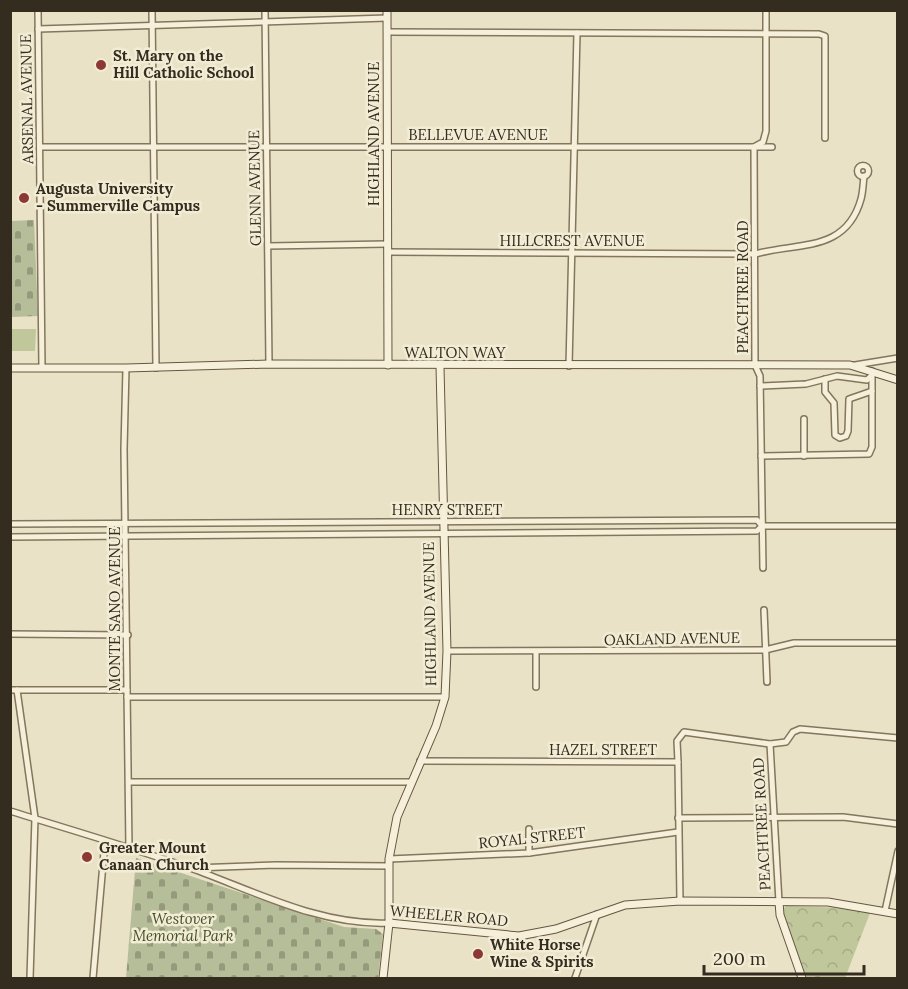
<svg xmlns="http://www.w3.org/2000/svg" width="908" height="989" font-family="Lora,serif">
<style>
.grass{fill:#bfc79b}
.forest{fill:url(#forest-crowns)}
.cemetery{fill:url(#cemetery-stones)}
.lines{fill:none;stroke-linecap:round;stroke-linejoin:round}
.street-casing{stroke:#84755d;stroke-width:8}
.secondary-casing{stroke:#665641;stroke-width:9}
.street{stroke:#f6efd9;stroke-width:5}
.secondary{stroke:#f6efd9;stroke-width:7}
.poi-dot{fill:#8d3933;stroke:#f2ecd5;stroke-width:2}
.labels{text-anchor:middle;stroke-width:5;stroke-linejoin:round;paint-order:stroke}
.poi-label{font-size:15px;font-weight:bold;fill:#352c20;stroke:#f2ecd5;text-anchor:start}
.street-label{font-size:15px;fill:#352c20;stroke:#f2ecd5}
.park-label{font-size:15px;font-style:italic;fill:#435028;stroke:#f2ecd5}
</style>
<defs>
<pattern id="forest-crowns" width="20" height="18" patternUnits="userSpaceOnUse" patternTransform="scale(1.5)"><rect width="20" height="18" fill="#bfc79b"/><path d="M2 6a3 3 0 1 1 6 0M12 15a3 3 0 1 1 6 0" fill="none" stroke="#a5ab85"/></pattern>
<pattern id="cemetery-stones" width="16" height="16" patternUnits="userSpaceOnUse" patternTransform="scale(1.5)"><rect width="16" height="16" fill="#b6bd99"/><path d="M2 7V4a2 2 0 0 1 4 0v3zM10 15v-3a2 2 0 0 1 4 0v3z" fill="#959a7c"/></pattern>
</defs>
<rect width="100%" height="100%" fill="#eae2c6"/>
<path class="grass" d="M10,329H36L35,351H11Z"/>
<path class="forest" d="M786,906L846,908L870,913L845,978H805L784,916V908Z"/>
<g class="cemetery">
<path d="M34,220L38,316L12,317L11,221Z"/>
<path d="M136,858L344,927L376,929L383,934L378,978H126Z"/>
</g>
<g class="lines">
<defs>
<g id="street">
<path d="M38,10L42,368"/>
<path d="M152,10L156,368"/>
<path d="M265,10L269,364"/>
<path d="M38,29L387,18"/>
<path d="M387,32L819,34L825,36V138"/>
<path d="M40,147H772"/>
<circle cx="863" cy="171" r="5.5"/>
<path d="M268,246L387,244"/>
<path d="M388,252L755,254C798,242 846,253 861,199C863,192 863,184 864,176"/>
<path d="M855,365L898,358"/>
<path d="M569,366L577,33"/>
<path d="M126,368L124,449L129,849"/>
<path d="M825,379V392L834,403L835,435L840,438L846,436L848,431L849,399L872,391"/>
<path d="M760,386L806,384L837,376L867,380L871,376"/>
<path d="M804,419V456"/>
<path d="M761,456L869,454L872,447V371"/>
<path d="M10,524L757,520L762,526"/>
<path d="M10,537L757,531L762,526H898"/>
<path d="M763,568L760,376L755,365L754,147L763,142L766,131V10"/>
<path d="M764,610L767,682"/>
<path d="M10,634L128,635"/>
<path d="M447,651L765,650L794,643H898"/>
<path d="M536,687V652"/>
<path d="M10,690H127"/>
<path d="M17,690L35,818L30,978"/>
<path d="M127,697H445"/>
<path d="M770,744L779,902"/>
<path d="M420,761L678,762L677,741L684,732L770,744L786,742L793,732L800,729L898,738"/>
<path d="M678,762L680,901"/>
<path d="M130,782H410"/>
<path d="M10,811C71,830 133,848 193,869C256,892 321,926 389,923"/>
<path d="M678,818L843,817L898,824"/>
<path d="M529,853V829"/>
<path d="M389,859L529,853L678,832"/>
<path d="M194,868L276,865L389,866"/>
<path d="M885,911L898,851"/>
<path d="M93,978L105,841"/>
<path d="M575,978L597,914"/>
</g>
<g id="secondary">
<path d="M387,10L388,365"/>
<path d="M10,368H126L269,364L850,365L898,380"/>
<path d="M779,902L780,915L802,978"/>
<path d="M389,923L519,936L556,929L625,905L680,901L828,902L898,914"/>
<path d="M383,978L389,923V859L397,817L436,726L445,697L447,651L440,367"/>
</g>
</defs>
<use href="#street" class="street-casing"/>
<use href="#secondary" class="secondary-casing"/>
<use href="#street" class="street"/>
<use href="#secondary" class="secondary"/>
</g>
<g class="poi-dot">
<circle cx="101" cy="65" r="6"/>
<circle cx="24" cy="198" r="6"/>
<circle cx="87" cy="857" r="6"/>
<circle cx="478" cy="954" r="6"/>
</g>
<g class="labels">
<g class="poi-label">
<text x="113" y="61">St. Mary on the<tspan x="113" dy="17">Hill Catholic School</tspan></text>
<text x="36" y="194">Augusta University<tspan x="36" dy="17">- Summerville Campus</tspan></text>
<text x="99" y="853">Greater Mount<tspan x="99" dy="17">Canaan Church</tspan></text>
<text x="490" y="950">White Horse<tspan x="490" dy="17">Wine &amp; Spirits</tspan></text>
</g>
<g class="street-label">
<text transform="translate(27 99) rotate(-91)" y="5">ARSENAL AVENUE</text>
<text transform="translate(374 134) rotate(-90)" y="5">HIGHLAND AVENUE</text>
<text x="478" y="140">BELLEVUE AVENUE</text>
<text transform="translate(255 188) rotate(-91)" y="5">GLENN AVENUE</text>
<text x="572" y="246">HILLCREST AVENUE</text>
<text transform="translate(743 287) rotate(-90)" y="5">PEACHTREE ROAD</text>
<text x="455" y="358">WALTON WAY</text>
<text x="447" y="515">HENRY STREET</text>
<text transform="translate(115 609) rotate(-90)" y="5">MONTE SANO AVENUE</text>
<text transform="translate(430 614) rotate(-91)" y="5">HIGHLAND AVENUE</text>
<text transform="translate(672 639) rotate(-1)" y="5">OAKLAND AVENUE</text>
<text x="603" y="755">HAZEL STREET</text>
<text transform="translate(762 824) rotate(-93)" y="5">PEACHTREE ROAD</text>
<text transform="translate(532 838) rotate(-6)" y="5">ROYAL STREET</text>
<text transform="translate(449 916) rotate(5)" y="5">WHEELER ROAD</text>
</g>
<g class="park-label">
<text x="183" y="924">Westover<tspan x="183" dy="17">Memorial Park</tspan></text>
</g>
</g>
<rect width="908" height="989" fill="none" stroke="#352c20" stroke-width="24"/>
<path d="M704 965v9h160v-9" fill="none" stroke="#352c20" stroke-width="3"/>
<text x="713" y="965" font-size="18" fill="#352c20" stroke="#f2ecd5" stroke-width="4.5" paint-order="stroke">200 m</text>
</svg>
